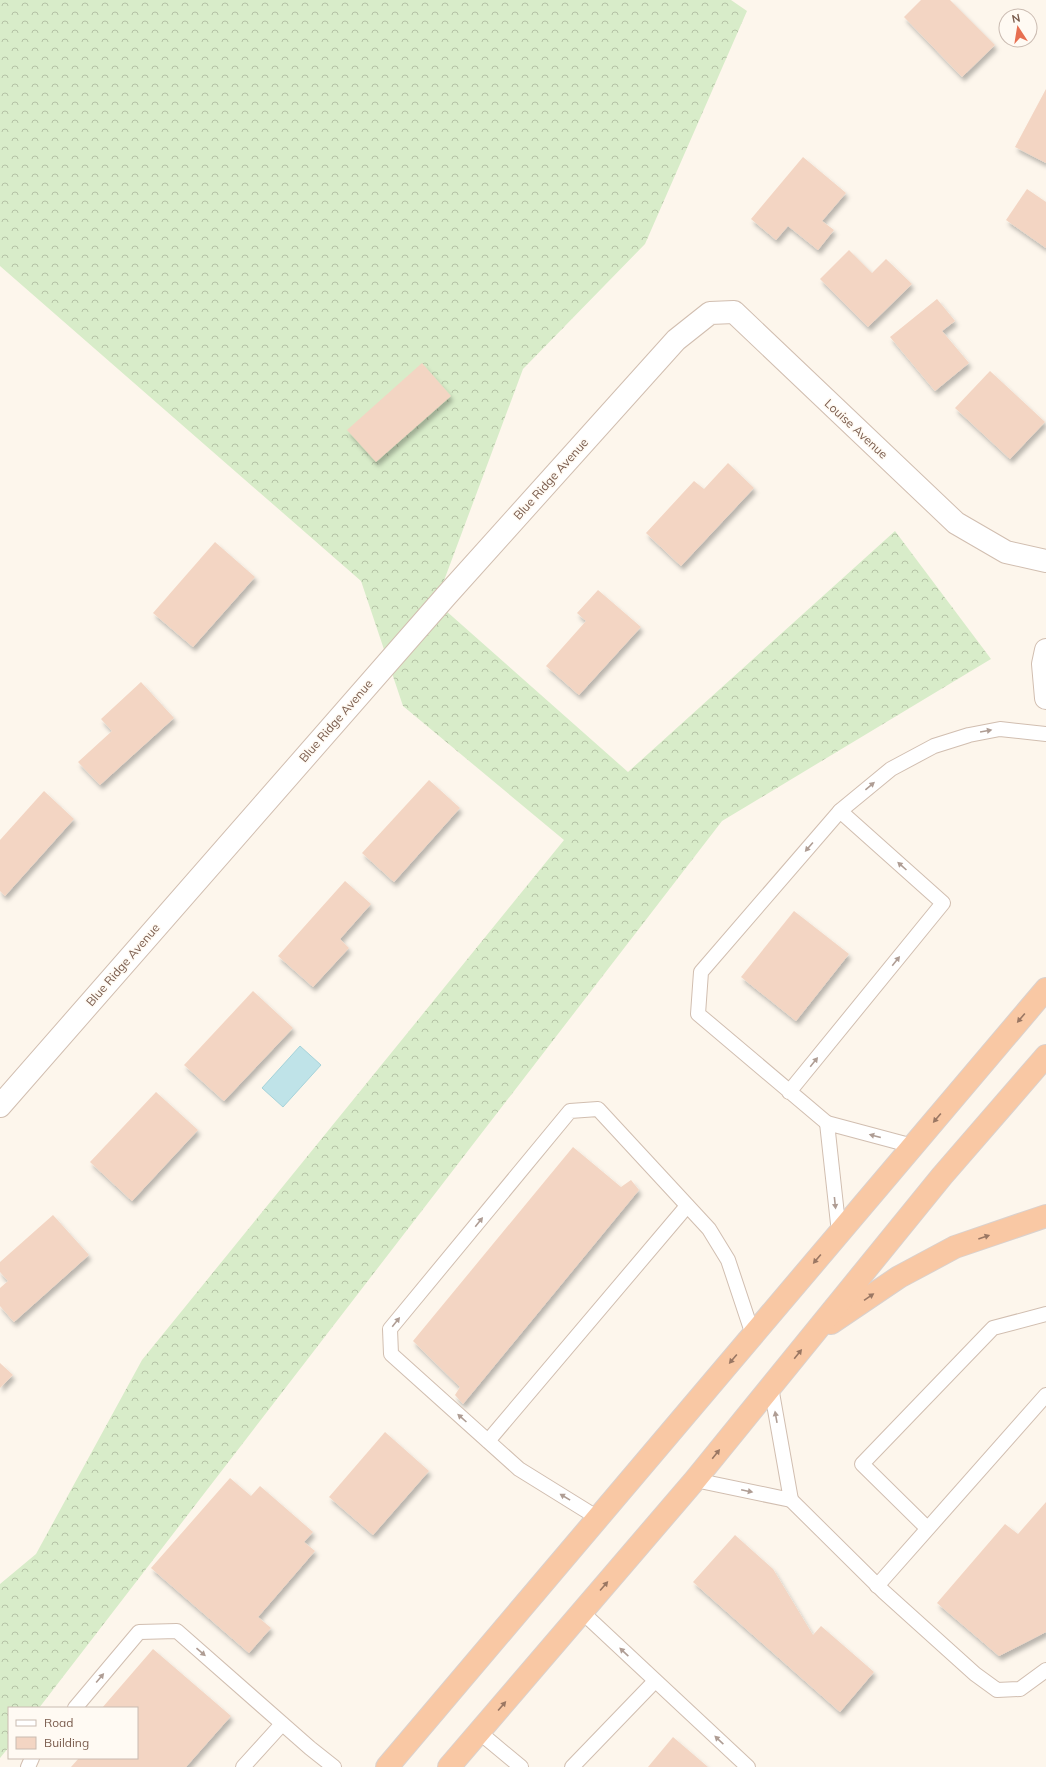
<svg xmlns="http://www.w3.org/2000/svg" width="1046" height="1767" font-family="Mulish,sans-serif">
<style>
.forest{fill:url(#forest-crowns)}
.water{fill:#bfe3e8;stroke:#a5d3da}
.building{fill:#f3d5c3;filter:url(#shadow)}
.lines{fill:none;stroke-linecap:round;stroke-linejoin:round}
.service-casing{stroke:#d1beb0;stroke-width:16}
.minor-casing{stroke:#d1beb0;stroke-width:24}
.tertiary-casing{stroke:#d1beb0;stroke-width:24}
.trunk-casing{stroke:#dad1cd;stroke-width:24}
.service{stroke:#fff;stroke-width:14}
.minor{stroke:#fff;stroke-width:22}
.tertiary{stroke:#fff;stroke-width:22}
.trunk{stroke:#f9c8a4;stroke-width:22}
.oneway{fill:#af9d94}
.oneway2{fill:#9a7763}
.labels{text-anchor:middle;stroke-width:3;stroke-linejoin:round;paint-order:stroke}
.street-label{font-size:12px;fill:#7a5c4d;stroke:#fffaf3}
</style>
<defs>
<pattern id="forest-crowns" width="20" height="18" patternUnits="userSpaceOnUse"><rect width="20" height="18" fill="#d8ecc9"/><path d="M2 6a3 3 0 1 1 6 0M12 15a3 3 0 1 1 6 0" fill="none" stroke="#b4c2a5"/></pattern>
<filter id="shadow"><feDropShadow dx="2.5" dy="4.5" stdDeviation="2" flood-color="#0004"/></filter>
</defs>
<rect width="100%" height="100%" fill="#fdf6ec"/>
<path class="forest" d="M0,0H731L747,11L645,244L523,369L436,602L628,772L895,531L991,659L722,821L39,1708H9V1747L0,1758V1584L36,1554L142,1360L564,840L403,706L361,581L0,266Z"/>
<path class="water" d="M300,1046L321,1065L283,1107L262,1088Z"/>
<g class="building">
<path d="M921,0H950L995,45L962,77L904,17Z"/>
<path d="M1046,89V163L1015,147Z"/>
<path d="M803,157L846,193L822,221L834,230L818,250L788,226L776,240L751,219Z"/>
<path d="M1027,189L1046,202V248L1006,220Z"/>
<path d="M849,250L872,273L886,259L912,284L868,327L820,279Z"/>
<path d="M937,299L955,321L942,331L969,363L935,391L890,337Z"/>
<path d="M422,363L451,396L376,462L347,430Z"/>
<path d="M990,371L1045,422L1010,459L955,408Z"/>
<path d="M728,463L754,488L681,566L646,533L694,481L704,489Z"/>
<path d="M215,542L255,577L193,647L153,613Z"/>
<path d="M598,590L641,627L579,695L546,666L586,621L577,613Z"/>
<path d="M141,682L174,718L100,785L78,762L112,731L101,719Z"/>
<path d="M429,780L460,808L394,882L362,853Z"/>
<path d="M44,791L74,819L5,896L0,891V840Z"/>
<path d="M345,881L371,904L340,939L349,948L313,987L278,956Z"/>
<path d="M794,911L849,954L796,1021L741,977Z"/>
<path d="M253,991L293,1028L224,1101L184,1065Z"/>
<path d="M156,1092L198,1130L132,1201L90,1162Z"/>
<path d="M573,1147L621,1187L631,1180L639,1190L463,1404L455,1395L460,1387L413,1341Z"/>
<path d="M53,1215L89,1255L14,1322L0,1306V1288L8,1281L0,1272V1262Z"/>
<path d="M0,1363L13,1375L0,1388Z"/>
<path d="M385,1432L429,1471L373,1535L329,1497Z"/>
<path d="M230,1478L251,1496L260,1486L313,1532L304,1542L315,1551L258,1617L271,1628L249,1653L151,1568Z"/>
<path d="M1046,1502V1632L999,1656L937,1603L1005,1524L1018,1534Z"/>
<path d="M735,1535L773,1569L813,1635L821,1626L874,1672L840,1712L693,1582Z"/>
<path d="M153,1649L231,1716L186,1767H71L79,1758H137V1708H102Z"/>
<path d="M673,1737L708,1767H648Z"/>
</g>
<g class="lines">
<defs>
<g id="service">
<path d="M840,811L891,769L934,746L969,735L1000,729L1046,734"/>
<path d="M789,1092L943,903L840,811L701,972L698,1014L827,1123"/>
<path d="M839,1233L827,1123L913,1146"/>
<path d="M488,1441L687,1206"/>
<path d="M695,1480L791,1500L771,1387"/>
<path d="M791,1500L884,1592L975,1674L997,1690L1020,1689L1046,1670"/>
<path d="M598,1518L519,1469L391,1354L390,1329L570,1111L598,1109L709,1229L728,1260L753,1335"/>
<path d="M927,1528L862,1464L993,1328L1046,1314"/>
<path d="M877,1586L1046,1395"/>
<path d="M582,1612L748,1767"/>
<path d="M75,1708L139,1632L177,1631L310,1748L334,1767"/>
<path d="M479,1732L521,1767"/>
<path d="M28,1767L32,1758"/>
<path d="M243,1767L282,1724"/>
<path d="M572,1767L655,1681"/>
</g>
<path id="minor" d="M0,1106L446,596L676,340L710,313L734,312L956,523L1006,552L1046,561"/>
<path id="tertiary" d="M1046,650L1043,664L1046,698"/>
<g id="trunk">
<path d="M831,1323L899,1277L955,1247L1046,1216"/>
<path d="M387,1767L1046,989"/>
<path d="M449,1767L695,1480L942,1176L1046,1056"/>
</g>
</defs>
<use href="#service" class="service-casing"/>
<use href="#minor" class="minor-casing"/>
<use href="#tertiary" class="tertiary-casing"/>
<use href="#trunk" class="trunk-casing"/>
<use href="#service" class="service"/>
<use href="#minor" class="minor"/>
<use href="#tertiary" class="tertiary"/>
<use href="#trunk" class="trunk"/>
</g>
<defs><path id="oneway-solid" d="M-6-.8H1V-3.2L6.5 0L1 3.2V.8H-6Z"/></defs>
<g class="oneway">
<use href="#oneway-solid" transform="translate(986 731) rotate(-10)"/>
<use href="#oneway-solid" transform="translate(870 786) rotate(-40)"/>
<use href="#oneway-solid" transform="translate(809 847) rotate(131)"/>
<use href="#oneway-solid" transform="translate(902 866) rotate(-138)"/>
<use href="#oneway-solid" transform="translate(896 961) rotate(-51)"/>
<use href="#oneway-solid" transform="translate(814 1062) rotate(-51)"/>
<use href="#oneway-solid" transform="translate(875 1136) rotate(-165)"/>
<use href="#oneway-solid" transform="translate(835 1203) rotate(84)"/>
<use href="#oneway-solid" transform="translate(479 1222) rotate(-51)"/>
<use href="#oneway-solid" transform="translate(396 1322) rotate(-51)"/>
<use href="#oneway-solid" transform="translate(776 1417) rotate(-100)"/>
<use href="#oneway-solid" transform="translate(462 1418) rotate(-138)"/>
<use href="#oneway-solid" transform="translate(747 1491) rotate(12)"/>
<use href="#oneway-solid" transform="translate(565 1497) rotate(-149)"/>
<use href="#oneway-solid" transform="translate(201 1652) rotate(41)"/>
<use href="#oneway-solid" transform="translate(624 1652) rotate(-137)"/>
<use href="#oneway-solid" transform="translate(100 1678) rotate(-50)"/>
<use href="#oneway-solid" transform="translate(719 1740) rotate(-137)"/>
</g>
<g class="oneway2">
<use href="#oneway-solid" transform="translate(1021 1018) rotate(130)"/>
<use href="#oneway-solid" transform="translate(937 1118) rotate(130)"/>
<use href="#oneway-solid" transform="translate(984 1237) rotate(-19)"/>
<use href="#oneway-solid" transform="translate(817 1259) rotate(130)"/>
<use href="#oneway-solid" transform="translate(869 1297) rotate(-34)"/>
<use href="#oneway-solid" transform="translate(798 1354) rotate(-51)"/>
<use href="#oneway-solid" transform="translate(733 1359) rotate(130)"/>
<use href="#oneway-solid" transform="translate(716 1454) rotate(-51)"/>
<use href="#oneway-solid" transform="translate(604 1586) rotate(-49)"/>
<use href="#oneway-solid" transform="translate(502 1706) rotate(-49)"/>
</g>
<g class="labels">
<g class="street-label">
<text transform="translate(856 429) rotate(43)" y="4">Louise Avenue</text>
<text transform="translate(551 479) rotate(-48)" y="4">Blue Ridge Avenue</text>
<text transform="translate(336 721) rotate(-49)" y="4">Blue Ridge Avenue</text>
<text transform="translate(123 965) rotate(-49)" y="4">Blue Ridge Avenue</text>
</g>
</g>
<rect x="8" y="1707" width="130" height="52" fill="#fffaf3" stroke="#cabbb1"/>
<rect x="16" y="1720" width="20" height="6" fill="#ffffff" stroke="#cabbb1"/>
<text x="44" y="1727" font-size="12" fill="#7a5c4d">Road</text>
<rect x="16" y="1737" width="20" height="12" fill="#f3d5c3" stroke="#cabbb1"/>
<text x="44" y="1747" font-size="12" fill="#7a5c4d">Building</text>
<g transform="translate(1018 28) rotate(348)"><circle r="19" fill="#fffaf3" stroke="#cabbb1"/>
<path d="M0-3L7 15L0 10L-7 15Z" fill="#e76f51"/>
<text y="-6" font-size="11" font-weight="bold" text-anchor="middle" fill="#7a5c4d">N</text>
</g>
</svg>
